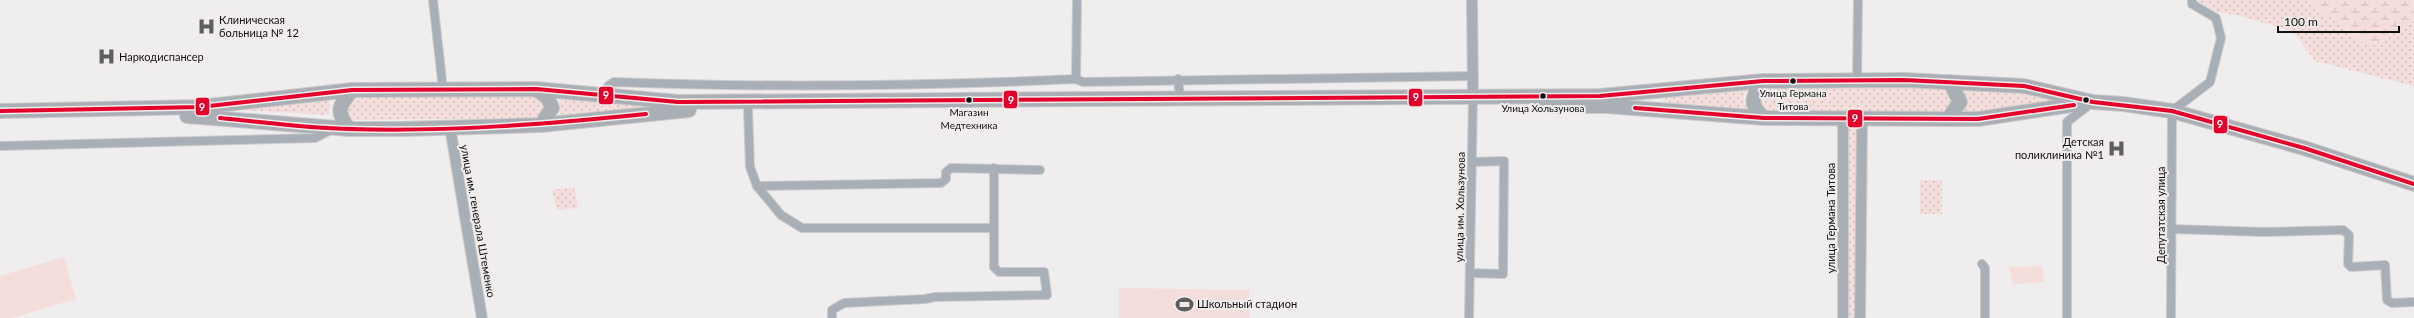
<svg xmlns="http://www.w3.org/2000/svg" width="2414" height="318" font-family="Lato,sans-serif">
<style>
.green{fill:url(#green-dots)}
.wetland{fill:url(#wetland-marsh)}
.pitch{fill:#f4dedc}
.lines{fill:none;stroke-linecap:round;stroke-linejoin:round}
.minor-casing{stroke:#cccaca;stroke-width:10}
.tertiary-casing{stroke:#cccaca;stroke-width:12}
.trunk-casing{stroke:#cccaca;stroke-width:16}
.minor{stroke:#a9afb7;stroke-width:8}
.tertiary{stroke:#a9afb7;stroke-width:10}
.trunk{stroke:#aaaeb5;stroke-width:14}
.bus-1-casing{stroke:#f0ecec;stroke-width:7}
.bus-1{stroke:#e4002b;stroke-width:4}
.bus-dot{fill:#121111;stroke:#f0ecec;stroke-width:1.5}
.labels{text-anchor:middle;stroke-width:4;stroke-linejoin:round;paint-order:stroke}
.bus-label{font-size:10px;fill:#121111;stroke:#f0ecec}
.poi-label{font-size:11px;fill:#121111;stroke:#f0ecec;text-anchor:start}
.street-label{font-size:11px;fill:#121111;stroke:#f0ecec}
.line-badge{stroke:#f0ecec;stroke-width:1.5}
.badge-label{font-size:11px;text-anchor:middle;font-weight:bold;fill:#fff}
</style>
<defs>
<pattern id="green-dots" width="8" height="8" patternUnits="userSpaceOnUse"><rect width="8" height="8" fill="#f4dedc"/><path d="M2 2h.1M6 6h.1" fill="none" stroke="#d0bdbc" stroke-width="1.8" stroke-linecap="round"/></pattern>
<pattern id="wetland-marsh" width="20" height="14" patternUnits="userSpaceOnUse"><rect width="20" height="14" fill="#f4dedc"/><path d="M1 5h8M5 5V1M11 12h8M15 12V8" fill="none" stroke="#d0bdbc"/></pattern>
</defs>
<rect width="100%" height="100%" fill="#efeded"/>
<g class="green">
<path d="M2197,0H2308L2370,48L2387,35L2402,31L2414,20V86L2315,61L2295,35L2283,28L2236,15L2217,12Z"/>
<path d="M1750,86L1743,97L1748,113L1665,106L1663,102L1664,97L1674,95Z"/>
<path d="M1765,87L1943,88L1950,92L1952,100L1948,108L1941,111L1767,112L1759,108V93Z"/>
<path d="M1962,87L2031,94L2061,101L1960,113L1965,95Z"/>
<path d="M539,95L544,106L541,115L533,118L353,120L346,109L354,99L361,96Z"/>
<path d="M559,96L651,103L652,107L559,115Z"/>
<path d="M330,99L329,115L245,110L246,106Z"/>
<path d="M1847,127H1856L1855,318H1846Z"/>
<rect x="1920" y="180" width="22" height="34"/>
<path d="M574,187L578,208L557,210L552,190Z"/>
</g>
<path class="wetland" d="M2308,0H2414V20L2402,31L2387,35L2370,48Z"/>
<g class="pitch">
<path d="M64,257L76,299L12,318H0V276Z"/>
<path d="M2042,266L2044,282L2013,284L2009,267Z"/>
<path d="M1119,288L1249,290L1250,318H1119Z"/>
</g>
<g class="lines">
<defs>
<g id="minor">
<path d="M433,0L443,89"/>
<path d="M1076,79L1077,0"/>
<path d="M1178,79L1180,98"/>
<path d="M1857,80L1858,0"/>
<path d="M608,86L614,82C768,88 922,86 1076,79L1083,82L1474,76"/>
<path d="M748,109L750,167L757,186L941,183L946,179V172L951,168L1040,170"/>
<path d="M0,146L315,138L331,130"/>
<path d="M757,186L781,215L802,228H994"/>
<path d="M2172,229L2264,232L2343,230L2349,235L2348,264L2351,267L2385,265L2387,300L2392,303L2414,302"/>
<path d="M1982,264L1985,268V318"/>
<path d="M1470,273L1503,274L1504,161L1472,162"/>
<path d="M832,318V310L844,303L925,299L935,297L1047,295L1044,272H999L994,267V168"/>
<path d="M1469,318L1473,96"/>
<path d="M2067,318V122L2089,105"/>
<path d="M2171,318L2172,111L2210,82L2221,38L2216,18L2192,4V0"/>
</g>
<g id="tertiary">
<path d="M1472,0L1473,96"/>
<path d="M450,127L482,318"/>
<path d="M1843,318V119"/>
<path d="M1860,318L1862,119"/>
</g>
<g id="trunk">
<path d="M1763,81C1752,98 1748,103 1764,118"/>
<path d="M536,89L548,98L552,108L541,125"/>
<path d="M1541,106H1607L1764,118L1948,119H1978L2085,103"/>
<path d="M0,111L200,107L352,90L536,89L678,102L1086,99L1600,96L1763,81L1904,80L2024,86L2093,102L2123,104L2172,111L2304,148L2414,184"/>
<path d="M187,116L349,129H402L541,125L689,110"/>
<path d="M1948,119L1960,102L1950,82"/>
<path d="M349,129C335,111 339,106 352,90"/>
</g>
</defs>
<use href="#minor" class="minor-casing"/>
<use href="#tertiary" class="tertiary-casing"/>
<use href="#trunk" class="trunk-casing"/>
<use href="#minor" class="minor"/>
<use href="#tertiary" class="tertiary"/>
<use href="#trunk" class="trunk"/>
<defs>
<g id="bus-1">
<path d="M1635,108L1764,118L1978,119L2074,105"/>
<path d="M0,111L200,107L352,90L536,89L678,102L1600,96L1763,81L1904,80L2024,86L2093,102L2172,111L2304,148L2414,184"/>
<path d="M220,118C263,122 307,128 350,129C449,132 548,124 646,114"/>
</g>
</defs>
<use href="#bus-1" class="bus-1-casing"/>
<use href="#bus-1" class="bus-1"/>
</g>
<defs>
<symbol id="hospital-bare" viewBox="-9 -9 18 18"><path d="M-5-5h3v3.5h4V-5h3V5h-3V1.5h-4V5h-3Z" fill="#5f5e5e" stroke="#f0ecec" stroke-width="2.5" paint-order="stroke"/></symbol>
<symbol id="stadium-bare" viewBox="-9 -9 18 18"><path d="M0-5a6.5 5 0 1 0 0 10a6.5 5 0 1 0 0-10ZM-3.5-1.8h7v3.6h-7Z" fill="#5f5e5e" stroke="#f0ecec" stroke-width="2.5" paint-order="stroke"/></symbol>
</defs>
<g fill-rule="evenodd">
<use href="#hospital-bare" x="194" y="14" width="25" height="25"/>
<use href="#hospital-bare" x="94" y="44" width="25" height="25"/>
<use href="#hospital-bare" x="2104" y="136" width="25" height="25"/>
<use href="#stadium-bare" x="1172" y="292" width="25" height="25"/>
</g>
<g class="bus-dot">
<circle cx="1793" cy="81" r="3.5"/>
<circle cx="1543" cy="96" r="3.5"/>
<circle cx="969" cy="100" r="3.5"/>
<circle cx="2086" cy="100" r="3.5"/>
</g>
<g class="labels">
<g class="bus-label">
<text x="1793" y="97">Улица Германа<tspan x="1793" dy="13">Титова</tspan></text>
<text x="1543" y="112">Улица Хользунова</text>
<text x="969" y="116">Магазин<tspan x="969" dy="13">Медтехника</tspan></text>
</g>
<g class="poi-label">
<text x="219" y="24">Клиническая<tspan x="219" dy="13">больница № 12</tspan></text>
<text x="119" y="61">Наркодиспансер</text>
<text x="2104" y="146" text-anchor="end">Детская<tspan x="2104" dy="13">поликлиника №1</tspan></text>
<text x="1197" y="308">Школьный стадион</text>
</g>
<g class="street-label">
<text transform="translate(1460 207) rotate(-89)" y="4">улица им. Хользунова</text>
<text transform="translate(2161 215) rotate(-90)" y="4">Депутатская улица</text>
<text transform="translate(1831 218) rotate(-90)" y="4">улица Германа Титова</text>
<text transform="translate(478 221) rotate(80)" y="4">улица им. генерала Штеменко</text>
</g>
</g>
<g class="line-badge">
<rect x="598" y="86" width="16" height="19" rx="4" fill="#e4002b"/>
<rect x="1408" y="88" width="15" height="19" rx="4" fill="#e4002b"/>
<rect x="1003" y="90" width="15" height="19" rx="4" fill="#e4002b"/>
<rect x="195" y="97" width="15" height="19" rx="4" fill="#e4002b"/>
<rect x="1847" y="109" width="16" height="19" rx="4" fill="#e4002b"/>
<rect x="2213" y="115" width="15" height="19" rx="4" fill="#e4002b"/>
</g>
<g class="badge-label">
<text x="606" y="99">9</text>
<text x="1416" y="101">9</text>
<text x="1011" y="104">9</text>
<text x="202" y="111">9</text>
<text x="1855" y="122">9</text>
<text x="2220" y="128">9</text>
</g>
<path d="M2278 26v6h121v-6" fill="none" stroke="#121111" stroke-width="2"/>
<text x="2284" y="26" font-size="12" fill="#121111" stroke="#f0ecec" stroke-width="3" paint-order="stroke">100 m</text>
</svg>
